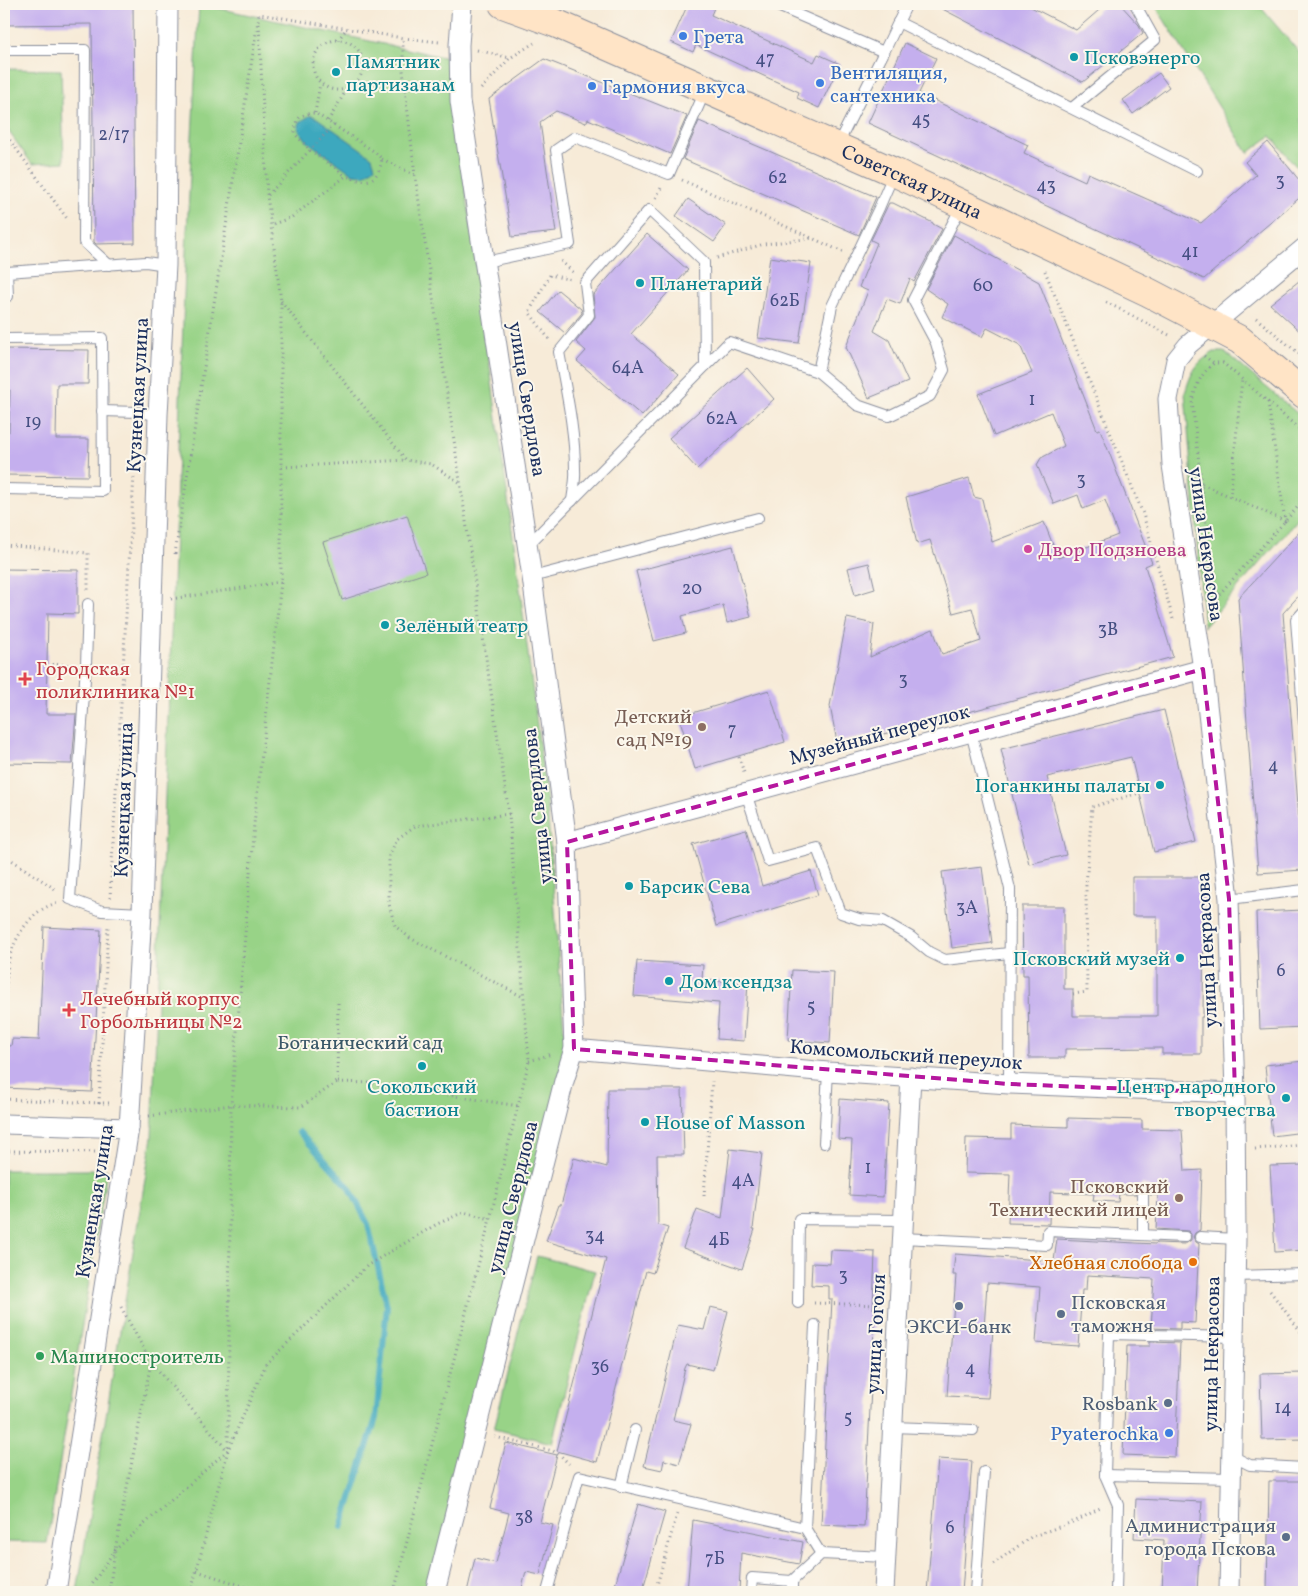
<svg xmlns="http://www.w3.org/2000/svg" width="1308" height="1596" font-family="Vollkorn,serif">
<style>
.green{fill:#98d387;stroke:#5a8172}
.water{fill:#3ea8be;stroke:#2c6c8e}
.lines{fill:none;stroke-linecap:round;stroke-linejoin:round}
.stream{stroke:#3ea8be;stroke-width:6}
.building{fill:#c4afee}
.service-casing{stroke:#898d9b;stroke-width:12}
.minor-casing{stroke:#898d9b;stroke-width:21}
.secondary-casing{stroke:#898d9b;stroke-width:30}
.path{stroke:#898d9b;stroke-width:3;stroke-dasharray:1 4;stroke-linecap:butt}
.service{stroke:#fff;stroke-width:10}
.minor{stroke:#fff;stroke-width:19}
.secondary{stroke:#ffe4c6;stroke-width:28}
.marked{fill:none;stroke:#b5179e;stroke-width:4;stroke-dasharray:10 6;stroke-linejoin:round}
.shop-dot{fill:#3f7fe0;stroke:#fbf7ec;stroke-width:2}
.culture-dot{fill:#0f9aa8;stroke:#fbf7ec;stroke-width:2}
.hotel-dot{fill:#d1479c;stroke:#fbf7ec;stroke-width:2}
.health-dot{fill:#e0444e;stroke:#fbf7ec;stroke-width:2}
.education-dot{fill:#8d6e63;stroke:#fbf7ec;stroke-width:2}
.food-dot{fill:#e8710a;stroke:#fbf7ec;stroke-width:2}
.service-dot{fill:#5c6f8a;stroke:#fbf7ec;stroke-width:2}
.leisure-dot{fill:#2e9e5b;stroke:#fbf7ec;stroke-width:2}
.labels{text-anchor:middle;stroke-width:4;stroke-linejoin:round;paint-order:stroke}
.number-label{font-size:18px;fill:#454f82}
.shop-label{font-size:20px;fill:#366cbe;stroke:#fbf7ec;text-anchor:start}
.culture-label{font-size:20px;fill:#0d838f;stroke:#fbf7ec;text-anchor:start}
.street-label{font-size:20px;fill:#1b2f5e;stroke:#fbf7ec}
.hotel-label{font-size:20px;fill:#b23c85;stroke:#fbf7ec;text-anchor:start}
.health-label{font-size:20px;fill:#be3a42;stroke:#fbf7ec;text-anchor:start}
.education-label{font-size:20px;fill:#785e54;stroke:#fbf7ec;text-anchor:end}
.park-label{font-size:20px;fill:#3a5868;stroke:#fbf7ec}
.food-label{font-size:20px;fill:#c56008;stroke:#fbf7ec;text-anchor:end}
.service-label{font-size:20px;fill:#4e5e75;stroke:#fbf7ec;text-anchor:end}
.leisure-label{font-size:20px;fill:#27864d;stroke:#fbf7ec;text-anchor:start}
</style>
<rect width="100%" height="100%" fill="#fbf7ec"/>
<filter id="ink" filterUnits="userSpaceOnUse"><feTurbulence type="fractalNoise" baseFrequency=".02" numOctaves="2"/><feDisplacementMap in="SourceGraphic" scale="10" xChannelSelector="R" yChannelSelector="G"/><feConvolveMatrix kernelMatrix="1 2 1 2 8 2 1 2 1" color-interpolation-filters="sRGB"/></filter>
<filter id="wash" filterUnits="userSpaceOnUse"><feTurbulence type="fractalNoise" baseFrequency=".0096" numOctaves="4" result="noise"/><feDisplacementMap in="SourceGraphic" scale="20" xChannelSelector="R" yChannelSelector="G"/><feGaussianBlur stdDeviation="1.12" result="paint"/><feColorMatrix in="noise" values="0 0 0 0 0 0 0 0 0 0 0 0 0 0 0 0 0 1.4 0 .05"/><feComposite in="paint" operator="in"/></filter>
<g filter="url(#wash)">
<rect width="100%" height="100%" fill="#f7ebd8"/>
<g class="green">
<path d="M199,4L448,58L517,566L547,804L565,1044L561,1080L433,1592H77L152,1137L185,270Z"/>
<path d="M1160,4H1258L1304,58V116L1300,120L1304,128V176L1271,136L1248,153L1156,7Z"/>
<path d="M4,69L61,70L64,162L32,164L4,125Z"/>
<path d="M1214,352H1225L1304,419V512L1204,627L1185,393C1191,373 1195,363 1214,352Z"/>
<path d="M4,1170H107L47,1543L7,1542L4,1576Z"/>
<path d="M537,1256L595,1271L552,1443L494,1429Z"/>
</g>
<path class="water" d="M311,115L317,118L372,157L375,167L364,175L353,174L308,142L298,129L300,122Z"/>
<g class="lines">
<path class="stream" d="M299,1132L349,1187L368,1224L387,1306L376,1418L342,1527"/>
</g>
<g id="blocks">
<g class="building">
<path d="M4,4H133L135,243L96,244L94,242L92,24L4,25Z"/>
<path d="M688,4H704L714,8L711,15L814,62L818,54L840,64L819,108L797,98L799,92L696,45L693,52L671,42Z"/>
<path d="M933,4H1025L1076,30L1106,4H1120L1139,25L1143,33L1083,82Z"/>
<path d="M905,43L936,58L919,93L1028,145L1024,153L1085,181L1088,173L1201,223L1256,175L1245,162L1268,142L1304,186V194L1204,279L868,123Z"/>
<path d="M544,59L687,116L670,154L588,119L586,123L556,111L540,122L556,232L512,237L489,99Z"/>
<path d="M1159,73L1169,87L1133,114L1123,100Z"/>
<path d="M699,121L876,197L859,235L683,159Z"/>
<path d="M688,199L726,225L714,242L676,216Z"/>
<path d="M889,203H893L933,223V224L942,229L914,282L910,279L900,304L887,299L874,331L889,340L908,382L869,398L846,347L868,291L859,287L877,243L871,240Z"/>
<path d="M647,234L688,270L631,334L679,374L642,416L577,361L586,351L576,342L595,317L593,295Z"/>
<path d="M954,235L1039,282L1097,430L1100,429L1152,563L1145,566L1173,657L894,732L837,742L830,706L847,618L874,624L870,657L933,629L942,654L981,641L972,608L953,613L930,540L917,544L906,497L969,478L974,497L982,499L992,542L1044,522L1058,558L1118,535L1105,500L1083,509L1078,495L1054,504L1037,465L1041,458L1064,446L1051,412L994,436L978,394L1032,373L1020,345L987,328L982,337L942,317L948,304L926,289Z"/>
<path d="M770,257L811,263L799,343L758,338Z"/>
<path d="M1304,277V335L1270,304Z"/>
<path d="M558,290L581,309L582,313L565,333L540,312Z"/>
<path d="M4,349L89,350L88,384H57L56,439H89L88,476L4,475V432H9L10,390H4Z"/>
<path d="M747,368L774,399L697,469L669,438Z"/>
<path d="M407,515L426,573L342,600L323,542Z"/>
<path d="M1304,527V590L1283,613L1303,870L1258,873L1238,598Z"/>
<path d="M733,546L751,617L727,623L723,605L682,616L686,633L654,641L636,571Z"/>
<path d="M869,563L875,589L855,595L848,568Z"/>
<path d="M4,569L78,570V614L48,613L46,714H76L72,764L4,763Z"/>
<path d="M769,690L785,742L695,769L679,717Z"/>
<path d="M1164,710L1196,842L1154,852L1131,757L1047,777L1066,855L1029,864L1001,749Z"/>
<path d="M746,829L762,886L811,871L818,895L716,926L693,844Z"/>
<path d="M982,867L992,943L952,948L942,872Z"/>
<path d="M1132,877H1204L1203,1017H1201V1054H1162V1048L1065,1049V1058H1029L1028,975H1023L1022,906H1064V989H1073V1016H1157V916H1132Z"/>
<path d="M1304,910V1027L1260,1029L1256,912Z"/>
<path d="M44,927L101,930L92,1092L4,1088V1045L11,1046L12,1039L39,1040Z"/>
<path d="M637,961L703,965L702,980L748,983L744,1041L717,1039L719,1003L634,996Z"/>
<path d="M792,970L834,972L830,1043L788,1040Z"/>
<path d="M1304,1061V1132L1272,1136L1265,1065Z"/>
<path d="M608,1089H682L684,1155H657L658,1225L668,1228L653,1273L646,1271L597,1462L557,1451L606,1259L546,1241L559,1205H561L574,1158L607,1167Z"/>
<path d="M840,1099L889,1103L883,1197L849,1195L852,1140L838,1139Z"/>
<path d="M1068,1118L1142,1120V1129L1182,1130L1185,1171L1202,1170L1200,1230L1195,1233L1193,1237L1196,1242L1199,1244L1195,1323L1180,1322V1329L1151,1328L1154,1279L1087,1275L1086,1290H1082L1078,1346L1036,1343L1040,1287L987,1283L984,1329H993L988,1398L947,1396L956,1275H953L955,1254L1054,1261L1057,1239L1156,1244V1243L1185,1244L1191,1240V1234L1188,1231L1156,1229L1158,1195H1150L1149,1187L1143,1184L1137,1187L1136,1194H1119L1118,1202L1093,1201L1094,1194L1050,1192L1049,1224L1008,1223L1010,1174L965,1173L966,1138L1011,1139V1125L1068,1127Z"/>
<path d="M730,1149L762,1153L753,1229H755L742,1269L683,1248L697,1209L722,1218Z"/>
<path d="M1304,1165V1250L1275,1252L1270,1166Z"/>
<path d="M831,1250L875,1252L873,1309H875L864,1527L821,1525L832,1299H829V1286L811,1285L812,1263L830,1264Z"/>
<path d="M710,1307L728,1311L713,1370L687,1364L685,1368L673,1420L691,1424L679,1464L664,1460L662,1470L644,1466L678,1325L704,1330Z"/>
<path d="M1150,1342L1180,1343L1175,1457L1123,1455L1127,1346H1150Z"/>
<path d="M1304,1373V1439L1262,1440L1260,1374Z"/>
<path d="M506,1443L557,1455L540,1522L553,1525L540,1575L526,1572L521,1592H467L475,1558L496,1563L509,1513L490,1508Z"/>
<path d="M938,1459L972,1461L962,1592H927Z"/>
<path d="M1269,1481H1304V1592H1267Z"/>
<path d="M1136,1499L1202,1502L1197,1592H1162L1164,1540L1134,1538Z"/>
<path d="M638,1504L665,1512L642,1592H613Z"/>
<path d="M693,1520L803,1542L799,1564L741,1553L739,1592H687Z"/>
</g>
</g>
</g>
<g filter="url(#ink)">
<use href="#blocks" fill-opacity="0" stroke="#898d9b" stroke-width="1"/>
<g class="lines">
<defs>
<g id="service">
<path d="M773,4L884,52L837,146"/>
<path d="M898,22L1197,171"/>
<path d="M4,50H85L84,242L109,265"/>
<path d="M884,52L907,4"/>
<path d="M1072,108L1155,40L1135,4"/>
<path d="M485,262L570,244L556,150L575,137L669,174L705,91"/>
<path d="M4,297L8,296L7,272L146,262L166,265"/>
<path d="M4,339L102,338L103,491L4,489"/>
<path d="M818,372L832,306L879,208L894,173"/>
<path d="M102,411L138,412L158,415"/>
<path d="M572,501C573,491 576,480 575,470C575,430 566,391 559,352L589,315L585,283L649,210L704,262L705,366"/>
<path d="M527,546L729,342L818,372L857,405L889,416L930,396L944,370L936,343L913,300L962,205"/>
<path d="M532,577L758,518"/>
<path d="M88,604L86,665L70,899L102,911L142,913"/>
<path d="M1304,611L1296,620L1304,722"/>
<path d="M971,732L1010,889L1009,1084"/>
<path d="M746,793L768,861L817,848L841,913L859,919L883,921L911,937L929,952L945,960L1009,953"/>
<path d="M1229,899L1304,890"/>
<path d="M824,1143L828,1072"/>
<path d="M1143,1235V1191"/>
<path d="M1200,1237L1236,1239"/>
<path d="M902,1238L1047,1245L1048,1231L1185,1237"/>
<path d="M1235,1276L1304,1274"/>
<path d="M798,1303L799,1219L903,1220"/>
<path d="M893,1427L973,1430"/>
<path d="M1232,1456L1250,1465L1304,1468"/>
<path d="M1105,1475L1231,1478"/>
<path d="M621,1487L635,1430"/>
<path d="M805,1528L815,1325"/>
<path d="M547,1592L579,1476L805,1528L821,1554"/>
<path d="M751,1592L752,1578L792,1581"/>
<path d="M792,1592V1581L821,1554L886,1557"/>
<path d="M975,1592L984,1472"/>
<path d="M1116,1592L1118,1505L1105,1475L1109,1334L1234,1337"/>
</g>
<g id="minor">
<path d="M567,842L1203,669"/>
<path d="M574,1049L828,1072L1009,1084L1235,1093"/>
<path d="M4,1124L129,1128"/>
<path d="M56,1592L129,1128L142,913L158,415L166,265L168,4"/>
<path d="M435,1592L564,1081L574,1049L567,842L532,577L460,101L459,45L462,4"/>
<path d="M884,1592L911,1077"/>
<path d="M1229,1592L1236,1239L1235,1093L1229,899L1203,669L1172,465L1168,399L1176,360L1188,345L1304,248"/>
</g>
<g id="secondary">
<path id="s1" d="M503,4L555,23L894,172L1148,292L1240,340L1304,394"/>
</g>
</defs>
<use href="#service" class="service-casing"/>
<use href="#minor" class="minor-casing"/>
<use href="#secondary" class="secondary-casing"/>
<g class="path">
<path d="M403,38L439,42"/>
<path d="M338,40L347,28"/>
<circle cx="338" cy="65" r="25"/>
<path d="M477,50L510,58"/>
<path d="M481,89L510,58L534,43"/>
<path d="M315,113L320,84"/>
<path d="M328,121L347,89"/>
<path d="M334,125L310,150L346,176"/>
<path d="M4,132L68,220"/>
<path d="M382,159L415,175"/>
<path d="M682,180L843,252"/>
<path d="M268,195L310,150L295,134C295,119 299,114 315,113L375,152L382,159C378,183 366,184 346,176L292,217L271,225"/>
<path d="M656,198L662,186"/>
<path d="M717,258L764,244L813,238"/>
<path d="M561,261L575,274"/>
<path d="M1045,271L1143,514L1173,619"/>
<path d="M281,301L406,460L431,464L459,482"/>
<path d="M1106,302L1171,336"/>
<path d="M1256,318L1304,358"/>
<path d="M549,339L529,312L550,275L572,280"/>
<path d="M1204,356L1214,363"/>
<path d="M282,467L405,460"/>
<path d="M1202,484L1285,521L1268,402"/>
<path d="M1230,497L1242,379"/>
<path d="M4,545L88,553V591"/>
<path d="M175,554L259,14L403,38V70L415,175L509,814L529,1061L490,1219L394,1592"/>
<path d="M1213,587L1192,401C1197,384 1200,375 1214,363H1223L1304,433"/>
<path d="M1214,598V600L1304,500"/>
<path d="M171,599L281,582"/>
<path d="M47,664L71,665"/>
<path d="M100,666H122"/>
<path d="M739,757L744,773"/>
<path d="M509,814L415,826L397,839L389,856V904L395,926L410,938L523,997"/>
<path d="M4,855L55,889"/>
<path d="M110,898L134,475"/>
<path d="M1073,994L1087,992L1086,886L1092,807L1139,793"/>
<path d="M338,1003L337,1082L370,1083L519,1106"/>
<path d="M4,1013C6,997 6,969 10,955C18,932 33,909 57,903"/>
<path d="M529,1061L552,1054"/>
<path d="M4,1099L99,1103L108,926"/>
<path d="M99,1104V1103H111"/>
<path d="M149,1116L231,1105L301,1107L337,1082"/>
<path d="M1255,1149L1304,1145"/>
<path d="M4,1151L105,1152"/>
<path d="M704,1196L712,1081"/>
<path d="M1270,1291L1304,1336"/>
<path d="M814,1303L880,1305"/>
<path d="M121,1307L151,1362L227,1450"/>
<path d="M495,1437L553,1451L560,1455L569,1464"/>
<path d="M993,1564L1031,1537L1078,1520L1102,1507"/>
<path d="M197,1571L262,1592"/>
<path d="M87,1592L115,1550L228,1450L231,1105L254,824L281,582V301L267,195L259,23"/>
<path d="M109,1592L115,1550L151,1362"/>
<path d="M191,1592L228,1450L266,1364L368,1265L437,1224L464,1212L490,1219"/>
<path d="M655,1592L677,1514"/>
</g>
<use href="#service" class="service"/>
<use href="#minor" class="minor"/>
<use href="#secondary" class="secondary"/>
</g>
</g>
<path class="marked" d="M1203,669L1229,899L1235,1093L1009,1084L574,1049L567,842Z"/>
<g class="shop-dot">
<circle cx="683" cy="36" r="5"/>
<circle cx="820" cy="83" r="5"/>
<circle cx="592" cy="86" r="5"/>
<circle cx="1169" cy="1433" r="5"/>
</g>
<g class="culture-dot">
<circle cx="1074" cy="57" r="5"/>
<circle cx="336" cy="72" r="5"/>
<circle cx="640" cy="283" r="5"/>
<circle cx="385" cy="625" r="5"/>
<circle cx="1160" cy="785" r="5"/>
<circle cx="629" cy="886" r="5"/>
<circle cx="1180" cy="958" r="5"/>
<circle cx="669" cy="981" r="5"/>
<circle cx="422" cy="1066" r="5"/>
<circle cx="1286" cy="1098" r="5"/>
<circle cx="645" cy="1122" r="5"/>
</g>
<circle class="hotel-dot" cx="1028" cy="549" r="5"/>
<g class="health-dot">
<path d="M22.5 671.5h5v5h5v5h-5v5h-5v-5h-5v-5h5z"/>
<path d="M66.5 1002.5h5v5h5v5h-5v5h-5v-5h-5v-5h5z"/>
</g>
<g class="education-dot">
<circle cx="702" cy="727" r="5"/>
<circle cx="1179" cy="1198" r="5"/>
</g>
<circle class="food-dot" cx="1193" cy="1262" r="5"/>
<g class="service-dot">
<circle cx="959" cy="1306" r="5"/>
<circle cx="1061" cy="1314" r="5"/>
<circle cx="1168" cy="1403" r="5"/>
<circle cx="1286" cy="1537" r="5"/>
</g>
<circle class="leisure-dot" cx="40" cy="1356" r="5"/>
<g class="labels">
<g class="number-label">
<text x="765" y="64">47</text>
<text x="921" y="125">45</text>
<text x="114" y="140">2/17</text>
<text x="778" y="183">62</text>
<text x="1280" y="186">3</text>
<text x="1046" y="191">43</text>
<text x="1190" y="257">41</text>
<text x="983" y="291">60</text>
<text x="785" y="306">62Б</text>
<text x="628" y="373">64А</text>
<text x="1032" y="405">1</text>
<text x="722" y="424">62А</text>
<text x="33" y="427">19</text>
<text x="1081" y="485">3</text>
<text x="692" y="594">20</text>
<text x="1108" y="635">3В</text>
<text x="903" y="685">3</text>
<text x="732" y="735">7</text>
<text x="1273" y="771">4</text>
<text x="967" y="913">3А</text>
<text x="1281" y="976">6</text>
<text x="811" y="1012">5</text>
<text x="868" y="1173">1</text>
<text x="743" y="1186">4А</text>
<text x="595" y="1241">34</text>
<text x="719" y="1245">4Б</text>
<text x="843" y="1281">3</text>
<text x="600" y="1372">36</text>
<text x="970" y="1374">4</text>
<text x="1283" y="1413">14</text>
<text x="848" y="1423">5</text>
<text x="524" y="1523">38</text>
<text x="950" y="1533">6</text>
<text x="715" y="1564">7Б</text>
</g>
<g class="shop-label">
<text x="693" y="43">Грета</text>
<text x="830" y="79">Вентиляция,<tspan x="830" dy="23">сантехника</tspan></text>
<text x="602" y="93">Гармония вкуса</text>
<text x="1159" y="1440" text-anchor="end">Pyaterochka</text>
</g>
<g class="culture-label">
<text x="1084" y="64">Псковэнерго</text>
<text x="346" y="68">Памятник<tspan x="346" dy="23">партизанам</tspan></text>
<text x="650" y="290">Планетарий</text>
<text x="395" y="632">Зелёный театр</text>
<text x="1150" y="792" text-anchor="end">Поганкины палаты</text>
<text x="639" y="893">Барсик Сева</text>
<text x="1170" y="965" text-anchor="end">Псковский музей</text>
<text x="679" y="988">Дом ксендза</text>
<text x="422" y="1093" text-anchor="middle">Сокольский<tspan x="422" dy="23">бастион</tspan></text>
<text x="1276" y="1093" text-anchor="end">Центр народного<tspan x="1276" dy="23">творчества</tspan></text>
<text x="655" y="1129">House of Masson</text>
</g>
<g class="street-label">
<text dy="7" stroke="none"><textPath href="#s1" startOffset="446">Советская улица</textPath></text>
<text transform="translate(137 395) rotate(-87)" y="7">Кузнецкая улица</text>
<text transform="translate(528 399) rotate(81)" y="7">улица Свердлова</text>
<text transform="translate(1207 544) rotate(82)" y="7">улица Некрасова</text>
<text transform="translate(879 734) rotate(-15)" y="7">Музейный переулок</text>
<text transform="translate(123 800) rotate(-88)" y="7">Кузнецкая улица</text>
<text transform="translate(537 806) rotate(-96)" y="7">улица Свердлова</text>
<text transform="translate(1206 950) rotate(-93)" y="7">улица Некрасова</text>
<text transform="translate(906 1054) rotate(4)" y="7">Комсомольский переулок</text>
<text transform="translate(512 1197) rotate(-76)" y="7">улица Свердлова</text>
<text transform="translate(94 1201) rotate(-81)" y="7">Кузнецкая улица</text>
<text transform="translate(875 1334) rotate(-87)" y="7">улица Гоголя</text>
<text transform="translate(1211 1354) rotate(-89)" y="7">улица Некрасова</text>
</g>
<g class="hotel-label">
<text x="1038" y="556">Двор Подзноева</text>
</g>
<g class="health-label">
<text x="36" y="675">Городская<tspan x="36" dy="23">поликлиника №1</tspan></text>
<text x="80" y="1005">Лечебный корпус<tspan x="80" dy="23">Горбольницы №2</tspan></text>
</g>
<g class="education-label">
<text x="692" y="723">Детский<tspan x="692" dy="23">сад №19</tspan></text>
<text x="1169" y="1193">Псковский<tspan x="1169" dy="23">Технический лицей</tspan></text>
</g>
<g class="park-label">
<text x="360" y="1049">Ботанический сад</text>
</g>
<g class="food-label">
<text x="1183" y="1269">Хлебная слобода</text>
</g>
<g class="service-label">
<text x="1071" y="1309" text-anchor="start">Псковская<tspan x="1071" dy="23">таможня</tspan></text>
<text x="959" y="1333" text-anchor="middle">ЭКСИ-банк</text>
<text x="1158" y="1410">Rosbank</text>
<text x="1276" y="1532">Администрация<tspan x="1276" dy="23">города Пскова</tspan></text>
</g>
<g class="leisure-label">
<text x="50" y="1363">Машиностроитель</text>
</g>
</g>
<rect width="1308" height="1596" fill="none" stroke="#fbf7ec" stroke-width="20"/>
</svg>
